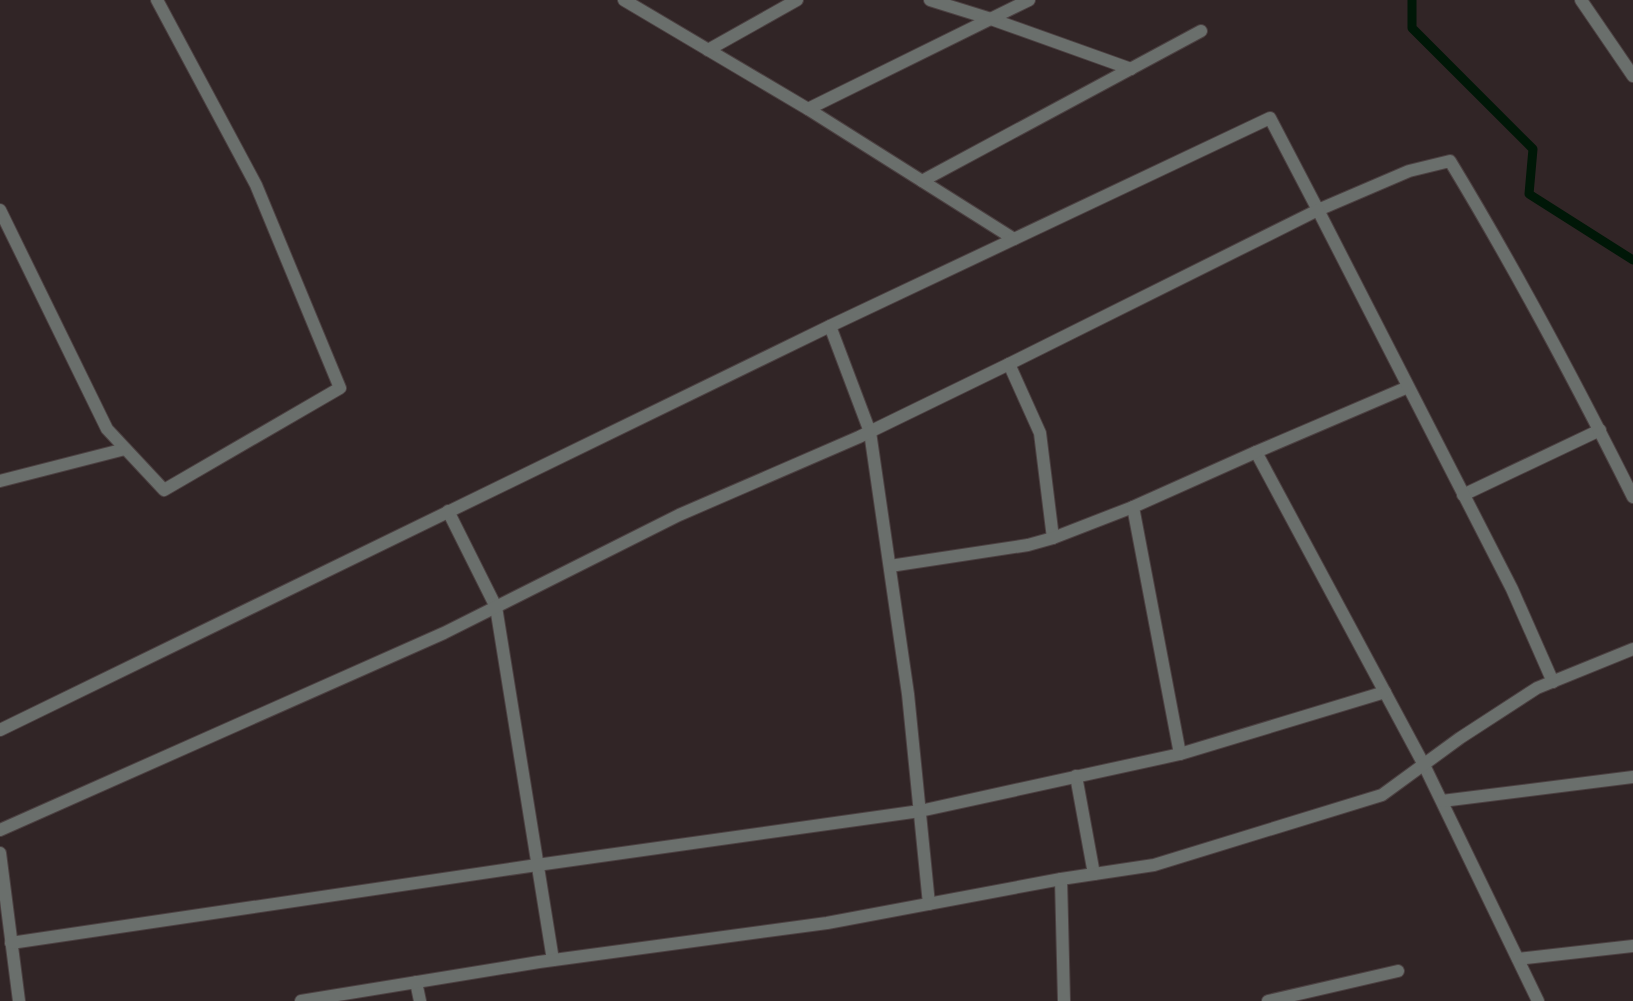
<svg xmlns="http://www.w3.org/2000/svg" width="1633" height="1001" font-family="Overpass,sans-serif">
<style>
.lines{fill:none;stroke-linecap:round;stroke-linejoin:round}
.stream{stroke:#001707;stroke-width:9}
.minor-casing{stroke:#4c4142;stroke-width:14}
.minor{stroke:#6a6f6c;stroke-width:12}
</style>
<rect width="100%" height="100%" fill="#312526"/>
<g class="lines">
<path class="stream" d="M1412,0V28L1533,149L1529,194L1633,260"/>
<defs>
<g id="minor">
<path d="M624,0L808,109L1014,239"/>
<path d="M930,0L991,19L1131,69"/>
<path d="M1581,0L1633,76"/>
<path d="M708,50L797,0"/>
<path d="M808,109L1029,0"/>
<path d="M922,181L1201,31"/>
<path d="M0,210L107,429L164,490L340,388L256,185L157,0"/>
<path d="M830,326L870,432L908,694L929,904"/>
<path d="M1009,364L1040,433L1053,538"/>
<path d="M1408,387L1256,452L1424,765L1538,1001"/>
<path d="M0,481L125,449"/>
<path d="M1463,495L1600,430"/>
<path d="M448,511L496,607L553,960"/>
<path d="M890,566L1028,545L1053,538L1133,507"/>
<path d="M0,730L830,326L1270,118L1318,210L1409,171L1450,161C1516,270 1576,383 1633,497"/>
<path d="M1180,754L1385,692"/>
<path d="M1076,776L1094,874"/>
<path d="M1442,801L1633,777"/>
<path d="M0,830L444,633L679,515L859,437L1009,364L1318,210L1512,589L1553,682"/>
<path d="M0,853L19,1001"/>
<path d="M1061,879L1064,1001"/>
<path d="M11,943L537,865L920,811L1180,754L1133,507L1256,452"/>
<path d="M1518,959L1633,946"/>
<path d="M416,982L420,1001"/>
<path d="M301,1001L539,962L827,923L1061,879L1154,865L1382,795L1460,738L1537,688L1633,649"/>
<path d="M1268,1001L1398,971"/>
</g>
</defs>
<use href="#minor" class="minor-casing"/>
<use href="#minor" class="minor"/>
</g>
</svg>
